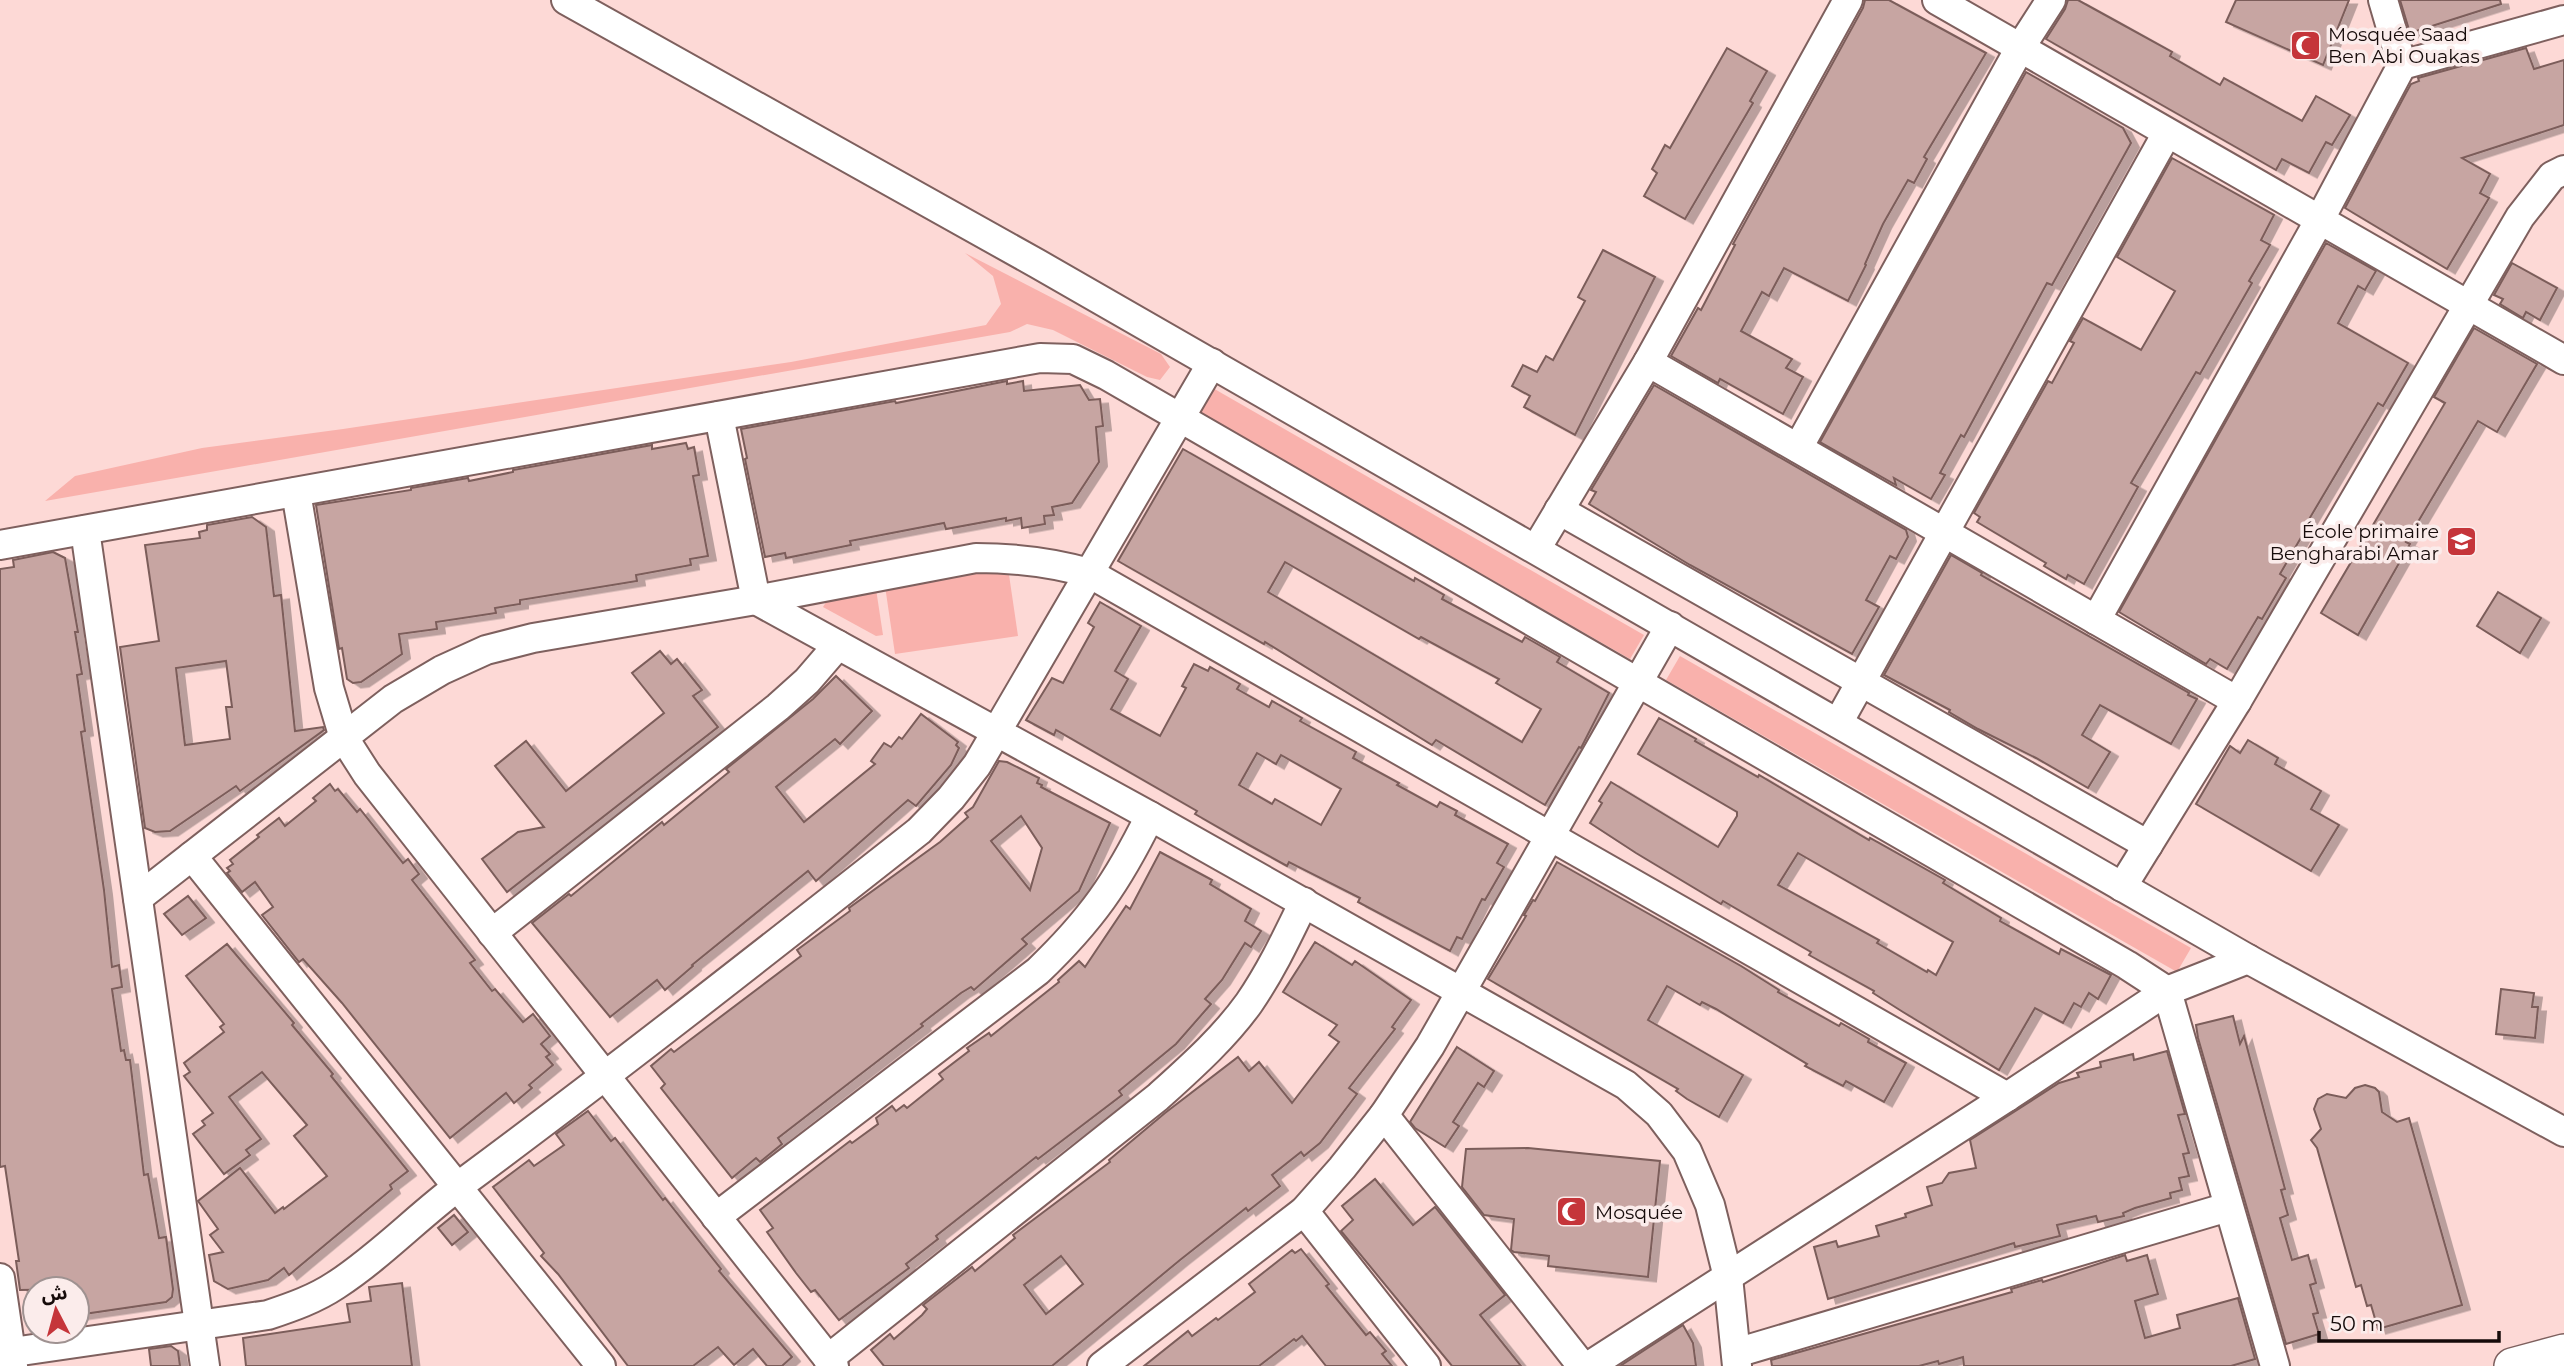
<svg xmlns="http://www.w3.org/2000/svg" width="2564" height="1366" font-family="Montserrat,'Noto Sans Arabic',sans-serif">
<style>
.green{fill:#f9b1ac}
.building{fill:#c7a5a2;stroke:#7b5d5a;stroke-width:2;fill-rule:evenodd;filter:url(#shadow)}
.lines{fill:none;stroke-linecap:round;stroke-linejoin:round}
.minor-casing{stroke:#7e605e;stroke-width:32}
.major-casing{stroke:#7e605e;stroke-width:38}
.minor{stroke:#fff;stroke-width:28}
.major{stroke:#fff;stroke-width:35}
.labels{text-anchor:middle;stroke-width:7;stroke-linejoin:round;paint-order:stroke}
.poi-label{font-size:19px;fill:#160b0a;stroke:#fbeceb;text-anchor:start}
</style>
<defs>
<filter id="shadow"><feDropShadow dx="8" dy="4.5" stdDeviation="0" flood-color="#0004"/></filter>
</defs>
<rect width="100%" height="100%" fill="#fdd9d6"/>
<g class="green">
<path d="M965,253L1161,354L1170,367L1160,380L1147,377L1053,330L1027,324L1010,332L45,501L75,476L202,448L343,429L791,362L986,325L1001,304L993,276Z"/>
<path d="M1211,387L1644,635L1630,659L1198,411Z"/>
<path d="M1008,568L1018,636L895,654L885,586Z"/>
<path d="M876,589L883,635L876,636L823,607L830,596Z"/>
<path d="M1680,656L2191,948L2177,972L1666,680Z"/>
</g>
<g class="building">
<path d="M1865,0H1889L1986,53L1924,157L1927,159L1914,183L1908,180L1883,224L1865,264L1866,265L1848,301L1784,268L1769,296L1762,292L1741,331L1792,359L1786,368L1803,377L1783,414L1720,379L1718,383L1671,356L1698,308L1701,310L1735,245L1733,244L1863,8Z"/>
<path d="M2068,0H2078L2116,21L2172,52L2170,56L2220,85L2224,78L2302,121L2316,96L2350,115L2332,145L2326,142L2309,173L2282,159L2276,170L2046,39L2065,9Z"/>
<path d="M2236,0H2349L2323,65L2226,22Z"/>
<path d="M2400,0H2500L2501,4L2410,33Z"/>
<path d="M1727,48L1767,71L1750,101L1753,103L1685,219L1644,196L1657,173L1652,169L1665,145L1670,148Z"/>
<path d="M2526,48L2534,69L2564,60V125L2462,158L2490,174L2480,193L2489,198L2447,269L2345,208L2406,93L2411,84L2419,81L2418,78Z"/>
<path d="M2026,72L2123,128L2131,143L2052,285L2047,283L1964,437L1961,435L1940,473L1945,475L1931,499L1894,478L1896,485L1820,442Z"/>
<path d="M2172,158L2274,215L2261,240L2270,245L2249,281L2252,283L2200,374L2196,372L2131,483L2138,487L2084,584L2068,575L2066,579L2044,566L2046,563L1977,522L1980,517L1974,513L2048,381L2052,383L2074,343L2070,341L2083,318L2141,350L2175,291L2117,257Z"/>
<path d="M2326,243L2376,271L2365,290L2358,286L2338,323L2408,363L2383,406L2378,403L2308,521L2310,522L2280,574L2286,578L2262,619L2258,617L2227,669L2210,659L2206,664L2119,612Z"/>
<path d="M1603,250L1655,277L1575,435L1524,407L1530,396L1512,386L1523,365L1537,372L1546,356L1553,360L1585,301L1578,297Z"/>
<path d="M2512,263L2557,288L2540,320L2526,312L2523,318L2500,304L2503,299L2494,295Z"/>
<path d="M2474,328L2537,364L2497,432L2478,421L2406,542L2410,544L2358,635L2321,613L2445,403L2434,397Z"/>
<path d="M1007,381V384L1023,381L1024,391L1080,385L1089,400L1100,399L1103,426L1096,427L1099,462L1072,503L1052,507L1054,515L1044,516L1045,524L1022,528L1021,518L1006,521V518L946,529L944,523L850,541L851,545L786,558L785,553L765,557L745,459L747,458L741,429L895,401L896,403Z"/>
<path d="M1654,385L1906,530L1908,537L1896,559L1890,556L1866,600L1879,607L1852,654L1690,565L1589,504L1596,492L1591,490Z"/>
<path d="M686,443L688,449L694,447L699,475L693,476L708,556L690,559L691,565L636,575L637,581L520,600V604L495,608L496,613L436,622L437,629L399,634L402,654L361,682L353,683L347,679L342,648L339,649L316,505L411,490V488L468,478L469,481L513,472V470L652,445V449Z"/>
<path d="M1183,449L1414,581L1415,578L1444,595L1442,599L1522,642L1525,637L1560,657L1557,662L1609,693L1581,748L1579,747L1545,805L1436,740L1432,745L1265,642L1264,644L1118,561ZM1285,562L1419,639L1421,637L1499,679L1496,683L1541,709L1522,742L1268,592Z"/>
<path d="M252,517L266,527L274,596L281,595L295,731L323,727L324,730L240,791L236,786L170,831L155,832L145,828L120,647L159,641L145,545L200,538L199,532L207,530V525ZM226,661L232,707H226L230,739L185,745L176,668Z"/>
<path d="M53,552L65,558L78,632H75L82,674L77,675L85,731L81,732L104,890L112,967L119,965L122,987L112,989L121,1051L124,1050L126,1060H130L144,1175L148,1174L159,1238L166,1237L173,1289L172,1297L166,1302L77,1315V1289L20,1290L16,1261H19L5,1166L0,1167V569L14,567L13,560Z"/>
<path d="M1951,555L1982,573L1981,575L2189,693L2188,695L2197,699L2171,744L2100,705L2082,735L2110,752L2088,788L2036,758L1978,729L1949,712L1950,710L1884,675Z"/>
<path d="M2498,592L2541,618L2520,653L2477,626Z"/>
<path d="M1100,602L1141,626L1115,671L1128,679L1111,709L1160,736L1186,688L1182,686L1194,664L1208,671L1210,667L1240,684L1237,689L1269,707L1272,701L1302,718L1300,721L1356,752L1353,758L1399,783L1397,785L1437,807L1440,802L1457,811L1455,815L1508,844L1497,863L1504,867L1485,900L1482,899L1462,939L1457,937L1450,951L1358,902L1360,898L1289,862L1287,866L1249,845L1195,814L1197,811L1056,730L1054,735L1026,720L1052,678L1063,683L1094,627L1088,623ZM1257,753L1276,764L1281,755L1341,789L1321,825L1275,799L1272,804L1239,785Z"/>
<path d="M660,651L671,664L677,659L702,690L693,696L718,727L507,892L482,859L518,832L544,827L495,766L526,741L566,791L664,713L632,673Z"/>
<path d="M836,676L872,711L840,744L835,739L776,787L804,822L875,764L871,761L884,743L891,747L899,737L902,739L921,714L958,742L956,745L959,748L951,765L916,806L908,800L816,881L808,871L692,965L693,966L665,990L657,980L610,1017L532,923L569,894L571,896L662,822L664,825L729,772L726,769L813,699Z"/>
<path d="M1659,718L1696,739L1695,741L1758,777L1759,775L1869,840L1870,838L1945,880L1943,883L2001,918L2000,921L2059,954L2061,949L2111,975L2098,999L2089,993L2081,1007L2074,1003L2063,1023L2035,1008L1999,1070L1903,1012L1873,993L1874,991L1809,955L1811,952L1723,901L1721,904L1636,853L1590,823L1602,803L1599,801L1611,782L1718,847L1737,816V812L1638,754ZM1798,853L1953,942L1936,975L1928,970L1927,972L1877,943L1879,940L1778,885Z"/>
<path d="M2248,740L2278,758L2275,764L2321,791L2311,809L2339,825L2311,871L2196,804L2230,746L2240,753Z"/>
<path d="M999,761L1007,762L1039,778L1037,783L1042,785L1041,787L1110,823L1079,891L1022,939L1027,944L974,990L971,987L961,993L921,1024L923,1026L778,1138L782,1144L760,1162L756,1158L732,1178L661,1088L665,1084L651,1066L671,1049L674,1052L801,956L797,950L850,911L849,908L940,842L968,817L965,813L973,807ZM1021,816L1042,848L1030,890L991,841Z"/>
<path d="M330,784L335,791L338,789L357,812L360,809L403,863L408,859L419,874L412,880L475,960L470,963L492,991L495,989L523,1022L533,1014L550,1036L541,1044L550,1054L546,1057L553,1065L529,1085L532,1088L514,1103L506,1093L450,1138L342,1003L303,959L299,962L262,915L273,907L255,882L242,892L227,873L230,871L227,868L233,864L230,860L259,837L257,835L279,818L285,826L316,801L313,798Z"/>
<path d="M1160,852L1212,880L1210,884L1251,909L1245,921L1261,931L1251,947L1245,943L1222,980L1205,999L1211,1004L1176,1044L1119,1091L1122,1095L1038,1159L1036,1157L936,1236L938,1239L906,1264L909,1268L839,1320L815,1290L811,1292L796,1273L767,1232L773,1228L760,1210L850,1141L852,1143L878,1124L876,1118L892,1106L896,1111L904,1105L907,1108L943,1079L939,1074L969,1051L967,1048L989,1033L991,1036L1059,982L1058,980L1079,961L1085,967L1126,906L1130,909Z"/>
<path d="M1557,862L1741,966L1779,990L1778,992L1839,1026L1841,1023L1869,1039L1868,1042L1906,1063L1884,1102L1846,1081L1843,1086L1805,1066L1807,1064L1716,1009L1702,1002L1700,1005L1667,986L1648,1020L1743,1075L1719,1117L1687,1099L1676,1091L1678,1089L1488,979L1526,916L1524,915L1533,900L1535,901Z"/>
<path d="M188,896L206,918L182,935L164,914Z"/>
<path d="M1315,942L1352,965L1355,961L1411,1000L1392,1027L1395,1029L1349,1088L1357,1094L1320,1143L1304,1156L1301,1152L1272,1175L1280,1186L1248,1211L1246,1208L1180,1260L1052,1366H884L871,1350L890,1334L894,1339L922,1315L927,1309L923,1305L972,1267L975,1271L1015,1238L1013,1235L1110,1162L1109,1160L1165,1113L1238,1057L1249,1071L1259,1062L1292,1103L1339,1042L1329,1035L1337,1025L1283,992ZM1061,1256L1083,1284L1046,1314L1024,1285Z"/>
<path d="M227,944L294,1023L292,1025L333,1074L331,1076L408,1171L390,1185L392,1189L289,1275L284,1268L268,1280L228,1289L214,1281L209,1255L223,1252L210,1235L218,1229L198,1201L240,1168L275,1213L283,1207L284,1209L327,1176L294,1136L307,1125L262,1072L229,1097L261,1139L246,1150L250,1155L224,1174L193,1134L205,1125L202,1121L213,1113L184,1076L190,1072L184,1063L224,1032L220,1027L224,1024L186,976Z"/>
<path d="M2501,989L2534,993L2532,1007H2538L2535,1038L2496,1034Z"/>
<path d="M2233,1016L2240,1044L2244,1036L2285,1189L2281,1190L2288,1215L2280,1218L2292,1260L2308,1255L2316,1283L2310,1285L2318,1313L2313,1314L2319,1334L2286,1344L2198,1038L2196,1025Z"/>
<path d="M1457,1047L1494,1071L1484,1087L1478,1083L1453,1122L1459,1126L1445,1147L1415,1128L1410,1122Z"/>
<path d="M2167,1051L2185,1114L2178,1115L2189,1153L2183,1154L2189,1176L2179,1178L2182,1190L2170,1193L2171,1198L2135,1208L2123,1213L2124,1216L2098,1222L2096,1216L2057,1225L2060,1236L2015,1247L2014,1243L1828,1299L1814,1247L1836,1241L1838,1247L1879,1236L1876,1226L1906,1217L1905,1214L1932,1205L1927,1187L1942,1183L1949,1173L1976,1168L1970,1140L2059,1083L2079,1077L2077,1073L2101,1067L2100,1062L2133,1054L2134,1060Z"/>
<path d="M2365,1085L2375,1088L2379,1092L2382,1112L2397,1122L2409,1118L2462,1305L2378,1329L2371,1305L2367,1306L2361,1285L2356,1287L2317,1148L2311,1140L2321,1129L2314,1109L2318,1099L2327,1094L2346,1098L2355,1088Z"/>
<path d="M588,1111L611,1141L615,1138L663,1200L665,1198L721,1269L719,1271L792,1357L782,1366H767L753,1349L734,1365L718,1347L693,1366H628L558,1274L541,1256L544,1253L493,1187L529,1160L534,1166L564,1145L556,1134Z"/>
<path d="M1528,1148L1660,1161L1648,1277L1548,1266L1549,1256L1514,1252L1511,1250L1514,1219L1484,1215L1462,1187L1466,1149Z"/>
<path d="M1375,1179L1413,1225L1435,1207L1505,1295L1480,1315L1521,1366H1452L1341,1231L1353,1220L1342,1206Z"/>
<path d="M454,1215L468,1232L452,1245L438,1228Z"/>
<path d="M1301,1249L1329,1284L1326,1286L1366,1335L1370,1332L1386,1351L1382,1354L1392,1366H1326L1302,1336L1296,1341L1294,1339L1259,1366H1144L1188,1331L1192,1336L1216,1318L1218,1320L1255,1292L1249,1284L1292,1250L1295,1253Z"/>
<path d="M2125,1255L2127,1261L2147,1255L2158,1294L2135,1301L2145,1338L2180,1328L2177,1315L2238,1298L2255,1359L2231,1366H1964L1963,1357L1939,1364L1938,1361L1919,1366H1772L1771,1360L2012,1292L2011,1289L2042,1280L2043,1282Z"/>
<path d="M402,1283L412,1366H246L243,1338L350,1322L347,1304L371,1301L369,1287Z"/>
<path d="M1683,1325L1693,1343L1696,1366H1620Z"/>
<path d="M171,1346L178,1351L180,1366H151L149,1349Z"/>
</g>
<g class="lines">
<defs>
<g id="minor">
<path d="M566,0L1038,264L2248,959L2564,1132"/>
<path d="M1937,0L2564,360"/>
<path d="M2383,0L2402,65"/>
<path d="M1648,362L2237,701"/>
<path d="M719,416L756,600L1150,816L1626,1085L1659,1114L1687,1151L1710,1205L1728,1277L1737,1366"/>
<path d="M1798,448L2020,48L2051,0"/>
<path d="M296,492L329,688L344,738L367,774L834,1366"/>
<path d="M1559,510L2148,845"/>
<path d="M85,530L205,1366"/>
<path d="M0,545L1040,358L1073,359L1106,375L2127,965L2167,991L2275,1366"/>
<path d="M1536,549L1648,362L1848,0"/>
<path d="M2096,620L2319,221L2402,65L2564,20"/>
<path d="M1838,723L2167,133"/>
<path d="M192,856L601,1366"/>
<path d="M2122,887L2237,701L2520,217L2552,176L2564,170"/>
<path d="M138,898L393,699L442,670L486,650L533,638L756,600L976,558C1015,558 1051,562 1089,573L2007,1097"/>
<path d="M492,933L778,707L807,681L838,645"/>
<path d="M1384,1115L1582,1366"/>
<path d="M1304,1211L1426,1366"/>
<path d="M716,1217L1038,971C1091,920 1117,883 1150,816"/>
<path d="M0,1278L13,1366"/>
<path d="M1736,1353L2228,1207"/>
<path d="M0,1354L268,1315C292,1307 315,1299 336,1285C382,1255 420,1214 464,1182C618,1068 769,949 919,831L951,798L977,765L1212,363"/>
<path d="M828,1359L1158,1097C1190,1068 1224,1038 1249,1003C1271,971 1287,937 1304,902"/>
<path d="M1102,1366L1304,1211L1342,1168L1384,1115L1430,1046L1670,626"/>
<path d="M1589,1366L2007,1097L2167,991L2248,959"/>
</g>
<path id="major" d="M2512,1366L2564,1352"/>
</defs>
<use href="#minor" class="minor-casing"/>
<use href="#major" class="major-casing"/>
<use href="#minor" class="minor"/>
<use href="#major" class="major"/>
</g>
<defs>
<symbol id="mosque-square" viewBox="-11 -11 22 22"><rect x="-9" y="-9" width="18" height="18" rx="4" fill="#c5353a" stroke="#fbeceb"/><path d="M3.5-4.9A6 6 0 1 0 3.5 4.9A5 5 0 1 1 3.5-4.9Z" fill="#fff"/></symbol>
<symbol id="school-square" viewBox="-11 -11 22 22"><rect x="-9" y="-9" width="18" height="18" rx="4" fill="#c5353a" stroke="#fbeceb"/><path d="M0-5L7-2L0 1L-7-2ZM-4 1L0 2.5L4 1V4Q0 6-4 4Z" fill="#fff"/></symbol>
</defs>
<g fill-rule="evenodd">
<use href="#mosque-square" x="2288" y="28" width="35" height="35"/>
<use href="#school-square" x="2444" y="524" width="35" height="35"/>
<use href="#mosque-square" x="1554" y="1194" width="35" height="35"/>
</g>
<g class="labels">
<g class="poi-label">
<text x="2328" y="41">Mosquée Saad<tspan x="2328" dy="22">Ben Abi Ouakas</tspan></text>
<text x="2439" y="538" text-anchor="end">École primaire<tspan x="2439" dy="22">Bengharabi Amar</tspan></text>
<text x="1595" y="1219">Mosquée</text>
</g>
</g>
<g transform="translate(56 1310) rotate(354)"><circle r="33" fill="#fbeceb" stroke="#9f9291" stroke-width="2"/>
<path d="M0-5L12 26L0 18L-12 26Z" fill="#c5353a"/>
<text y="-10" font-size="19" font-weight="bold" text-anchor="middle" fill="#160b0a">ش</text>
</g>
<path d="M2319 1331v10h180v-10" fill="none" stroke="#160b0a" stroke-width="3.5"/>
<text x="2330" y="1331" font-size="21" fill="#160b0a" stroke="#fbeceb" stroke-width="5" paint-order="stroke">50 m</text>
</svg>
